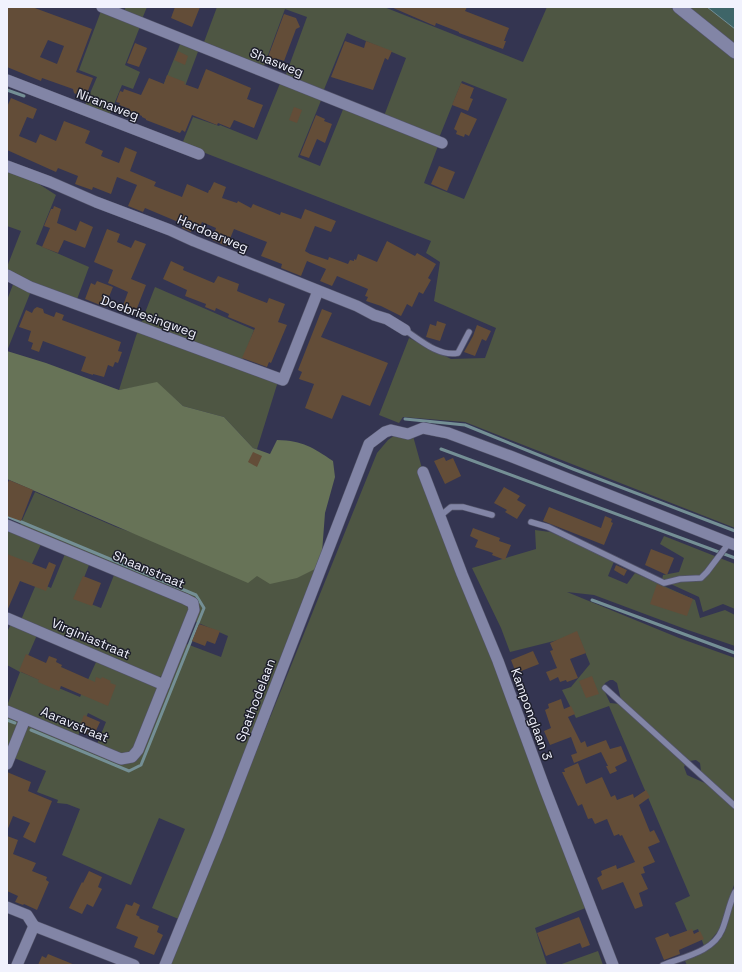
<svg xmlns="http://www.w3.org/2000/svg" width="742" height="972" font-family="'Space Grotesk',sans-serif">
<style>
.green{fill:#4e5643}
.forest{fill:#677357}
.water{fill:#3e6568;stroke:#748f95}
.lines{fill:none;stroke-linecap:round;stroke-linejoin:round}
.stream{stroke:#748f95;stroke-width:3}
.building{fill:#634d38;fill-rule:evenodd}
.service-casing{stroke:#53546a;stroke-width:7}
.minor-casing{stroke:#53546a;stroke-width:12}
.tertiary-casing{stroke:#53546a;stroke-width:14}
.service{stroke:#8285a6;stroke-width:5.5}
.minor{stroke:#8285a6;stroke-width:11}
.tertiary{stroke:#8285a6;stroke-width:13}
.labels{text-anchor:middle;stroke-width:3;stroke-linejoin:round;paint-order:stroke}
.street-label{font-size:13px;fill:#f1f2fd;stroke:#1d1e2b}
</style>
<rect width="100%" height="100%" fill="#343551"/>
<g class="green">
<path d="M126,7H147L142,19L124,11Z"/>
<path d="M217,7H384L523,62L547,7H670L735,59V528L465,422L403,417L399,423L379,415L409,338L451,359L485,358L496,328L434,301L440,262L426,253L431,241L182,144L193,117L219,126L220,125L257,140L281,81L322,98L298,157L320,166L344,107L438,146L424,183L464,199L507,99L462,81L439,138L384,116L406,58L347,33L323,92L285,77L307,17L285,9L264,66L204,42Z"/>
<path d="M689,7H707L735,29V45Z"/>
<path d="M101,11L141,24L125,65L140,72L133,89L122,85L110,114L85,105L97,77L79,70Z"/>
<path d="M181,42L199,49L178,105L158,98Z"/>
<path d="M7,170L28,177L56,195L36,244L89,267L76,302L7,273V267L21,231L7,226Z"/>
<path d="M14,282L31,291L7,351V300Z"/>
<path d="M155,287L254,330L242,361L280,375L257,449L253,448L224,417L183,406L157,383L119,390L136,336Z"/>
<path d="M395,435L413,436L428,490L588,907L535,928L547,965H170L377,453L388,440Z"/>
<path d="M35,492L116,527L257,576L321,566L181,920L152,908L185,829L159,818L131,885L62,855L80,809L67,804L57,803L58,800L37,792L46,771L7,755V715L130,763L136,761L139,757L184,643L221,657L228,636L194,621L197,606L20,525Z"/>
<path d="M7,530L41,544L26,577L7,569Z"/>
<path d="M535,530L550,532L615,559L608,576L627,584L635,573L695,600L700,618L725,610L735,615V646L685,629L594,595L567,592L679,638L735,658V803L703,775L701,771L700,763L696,760L689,761L621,700L617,683L613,680H610L605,683L603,688L610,703L620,704L685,765L684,767L687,775L707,784L735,809V882L719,930L709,942L704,946L698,929L688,933L675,903L690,896L609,706L576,718L562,690L571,687L590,664L578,635L510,652L501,628L472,568L536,549Z"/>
<path d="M664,536L735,564V609L723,604L703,612L699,597L662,580L663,575L679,572L684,558L660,544Z"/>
<path d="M65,554L89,565L76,598L101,608L114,575L185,603L188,608L189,614L162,676L156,678L21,620L37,582L51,588Z"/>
<path d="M11,624L37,635L21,672L80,697L97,660L156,687L157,691L132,752L122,755L97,744L106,722L88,713L78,736L7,706L20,672L7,665V632Z"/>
<path d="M735,897V965H687L684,959C700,953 718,947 725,931C729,920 731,908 735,897Z"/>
<path d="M598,951L603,965H559Z"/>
</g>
<path class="forest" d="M7,351L46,363L119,390L157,382L183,406L224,417L253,448L270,454L277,440C304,441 312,447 333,461L335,477L325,513L321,566L297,578L270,584L257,576L248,583L7,479Z"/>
<path class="water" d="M707,7H735V29Z"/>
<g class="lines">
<g class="stream">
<path d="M7,90L24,96"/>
<path d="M405,419L465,425L573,469L735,531"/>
<path d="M441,449L735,558"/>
<path d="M7,516L196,595L204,608L141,765L129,771L31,730"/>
<path d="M592,600L735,653"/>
<path d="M7,720L15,723"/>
</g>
</g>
<g class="building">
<path d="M7,7H32L92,29L76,72L93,78L87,93L78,95L74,93L73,89L42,78L41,81L7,67ZM48,40L64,46L57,64L40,57Z"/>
<path d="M175,7H200L192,27L171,18Z"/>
<path d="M391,7H467L465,11L509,28L504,41H506L503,49L459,33V32L436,23L435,26Z"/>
<path d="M284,14L296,18L300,27L296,29L284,61L278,59L277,61L268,57Z"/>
<path d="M345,41L364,48L366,41L392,51L388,60L385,58L373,90L331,77Z"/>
<path d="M135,43L147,48L139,67L127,63Z"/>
<path d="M178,51L188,56L185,65L174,60Z"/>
<path d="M206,69L251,88L247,99L263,105L254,128L234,120L230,128L218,123L217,125L192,115L185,132L182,130L180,133L146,120V119L142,117V116L129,111L130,109L119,105L120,103L116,102L120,91L123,92L124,89L141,95L149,78L164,84L167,75L185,82L184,84L198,89Z"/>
<path d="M461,83L474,88L470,98L473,99L468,111L452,105Z"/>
<path d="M11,98L37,109L33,119L27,117L19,136L36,143L40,134L56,141L64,121L90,131L85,143L103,151L101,156L119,163L125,147L137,152L130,171L156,182L154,186L182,197L187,184L208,193L209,190H210L214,182L226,187L222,198L237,203L238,201L251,208L253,204L280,215L281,212L301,219L305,209L336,221L331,232L315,226L305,251L310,254L328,260L329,257L348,264L350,260L354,261V259L356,260L358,254L377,262L387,241L415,256L417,253L436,264L428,278L431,280L423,294L419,292L412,307L407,304L401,316L381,306L366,301L368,297L365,296L368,289L337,276L332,286L320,281L326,269L307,261L301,276L281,268L282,264L261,256L267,242L234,229L227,246L224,245L212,240L216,228L202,222L198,231L192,229L191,232L182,228L183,224L145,208L143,212L128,206L137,185L117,177L111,194L93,187L92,190L75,184L78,176L58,168L56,172L7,150V107Z"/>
<path d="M294,107L302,110L297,123L289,120Z"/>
<path d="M461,112L477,119L469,136L465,134L464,137L456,134L457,131L454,129Z"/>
<path d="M316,115L325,119L324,121L332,124L325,143L317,139L309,158L300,155Z"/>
<path d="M439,166L455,172L447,191L431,184Z"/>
<path d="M54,206L61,209L57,223L76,231L80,221L93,227L85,248L64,240L58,253L42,247L50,228L44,226L51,209H53Z"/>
<path d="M107,229L120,234L117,242L131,248L135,240L146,244L131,279L146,285L134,316L121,311L128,292L108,283L113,270L94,262Z"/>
<path d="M171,261L184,267L183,270L214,283L218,276L239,284L237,291L254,298L267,303L269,298L285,304L278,322L287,325L271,363L269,362L267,367L242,358L255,328L228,317L229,314L216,308L215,311L205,307L206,304L185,296L187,290L163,279Z"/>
<path d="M97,281L113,287L105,307L85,299L91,283L95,285Z"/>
<path d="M37,307L43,309L44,313L54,317L56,312L64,315L62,320L121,342L118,351L122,352L118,363L115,362L113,367L108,365L104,377L93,374V375L81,371L86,357L43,341L39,352L31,349L33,343L28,341L31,331L19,327L26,310L32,313L34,309Z"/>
<path d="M322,309L332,313L321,337L388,363L370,406L342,395L332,419L305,408L314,384L299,379L302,372L298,370Z"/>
<path d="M437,321L446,324L440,341L426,337L430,324L436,326Z"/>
<path d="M477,325L491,331L486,341L482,339L475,356L464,352L473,336Z"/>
<path d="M253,452L262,456L257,467L248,462Z"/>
<path d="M444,457L446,461L453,458L461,476L445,484L434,461Z"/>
<path d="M9,480L33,490L21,521L7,516V485Z"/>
<path d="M504,487L520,496L517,500L526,505L517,519L505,512L507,510L494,503Z"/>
<path d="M549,507L601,528L605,516L612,519L611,522L613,523L604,545L543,521Z"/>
<path d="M473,528L500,538L499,541L511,545L505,560L492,555L493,553L475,547L478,540L470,536Z"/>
<path d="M651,549L674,558L667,575L645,565Z"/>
<path d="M7,554L46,569L49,562L56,565L46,591L20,581L7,611Z"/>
<path d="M616,565L627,570L624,576L614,570Z"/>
<path d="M83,576L101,583L92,606L73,599Z"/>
<path d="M657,584L693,599L687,616L650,604Z"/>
<path d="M199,624L220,631L215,644L207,641L205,646L192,641Z"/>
<path d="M577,631L586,653L570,659L578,678L567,682L566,680L560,682L558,677L550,681L546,672L557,668L550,651L553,650L550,643Z"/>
<path d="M533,651L539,664L516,673L511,660Z"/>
<path d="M26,654L46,663L49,656L57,659L56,662L62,665L61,667L95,682L96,677L101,679L102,677L111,681L110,683L116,685L108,706L61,686L59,691L38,682L39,680L19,671Z"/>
<path d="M592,676L599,694L586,698L579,681Z"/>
<path d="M561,699L564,709L571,706L575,714L568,717L581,743L585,741L587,747L606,740L610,749L621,746L627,761L615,767L617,771L610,774L606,766H608L601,752L574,763L571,755L577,753L571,737L550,745L544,731L551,728L545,710L549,708L548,704Z"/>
<path d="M84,715L100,722L93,737L82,732L83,730L79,728Z"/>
<path d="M578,763L586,784L602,777L611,797L615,795L617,800L633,794L634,798L646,790L650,797L639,805L650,832L654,830L660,842L648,847L655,862L643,867L645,873L641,874L648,889L639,893L643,906L635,909L623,882L602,890L597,878L602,875L601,871L616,865L617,869L635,862L622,835L620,836L619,834L614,836L607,819L595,824L592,818L588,819L582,804L578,806L562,772H565L564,769Z"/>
<path d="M7,772L31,782L28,791L52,801L35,843L23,837L30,823L13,816L7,831Z"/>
<path d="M7,836L18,840L13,854L36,863L32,871L47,877L46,880L49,882L37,910L24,904L23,905L15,902L18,896L7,891Z"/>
<path d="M89,871L102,877L98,887L102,889L93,907L87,904L82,914L69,908L82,882L83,883Z"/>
<path d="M134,902L140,905L136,915L140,917L139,918L159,926L157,932L163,935L154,955L134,947L138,937L116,928L126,904L132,906Z"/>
<path d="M579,917L590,945L582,948L580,943L546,956L537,933Z"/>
<path d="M692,929L694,934L700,931L704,939L679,950L680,954L664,960L655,938L668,933L670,937Z"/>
<path d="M48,954L75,965H38L42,956L46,958Z"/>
</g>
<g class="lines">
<defs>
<g id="service">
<path d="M405,330C420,340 439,357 458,353L469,332"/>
<path d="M440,516L451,507H463L492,515"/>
<path d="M531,522L548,527L664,583L680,579L701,578L707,572L729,543"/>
<path d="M605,688L735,806"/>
<path d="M663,965C683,957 713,952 722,930C727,918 729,904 735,892"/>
</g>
<g id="minor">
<path d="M102,7L442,143"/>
<path d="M7,80L199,154"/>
<path d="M7,166L50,182L96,202L170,230L194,241L357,306L374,315L387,319L405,330"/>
<path d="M7,275L30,287L283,380L318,291"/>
<path d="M423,472L462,574L498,661L545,789L613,965"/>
<path d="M7,525L185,599L193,603L194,610L138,750L132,757L121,759L7,711"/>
<path d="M7,618L164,685"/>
<path d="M7,764L25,719"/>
<path d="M7,907L27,915L34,926"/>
<path d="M34,926L134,965"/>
<path d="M17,965L34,926"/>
<path d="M165,965L218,835L369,444L385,432L391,430L408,434L423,428L448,433L510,456L735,545"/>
</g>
<path id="tertiary" d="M679,7L735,52"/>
</defs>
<use href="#service" class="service-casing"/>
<use href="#minor" class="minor-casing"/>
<use href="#tertiary" class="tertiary-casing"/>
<use href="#service" class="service"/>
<use href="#minor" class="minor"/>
<use href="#tertiary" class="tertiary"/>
</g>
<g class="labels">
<g class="street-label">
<text transform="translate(277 62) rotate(22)" y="5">Shasweg</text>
<text transform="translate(108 104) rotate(21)" y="5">Niranaweg</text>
<text transform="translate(213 233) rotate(23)" y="5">Hardoarweg</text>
<text transform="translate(149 316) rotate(20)" y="5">Doebriesingweg</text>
<text transform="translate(149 569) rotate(23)" y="5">Shaanstraat</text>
<text transform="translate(91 638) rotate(23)" y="5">Virginiastraat</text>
<text transform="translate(255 700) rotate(-69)" y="5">Spathodelaan</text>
<text transform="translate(532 714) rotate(70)" y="5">Kamponglaan 3</text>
<text transform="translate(75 724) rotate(23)" y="5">Aaravstraat</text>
</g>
</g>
<rect width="742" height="972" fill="none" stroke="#f1f2fd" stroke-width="16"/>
</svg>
